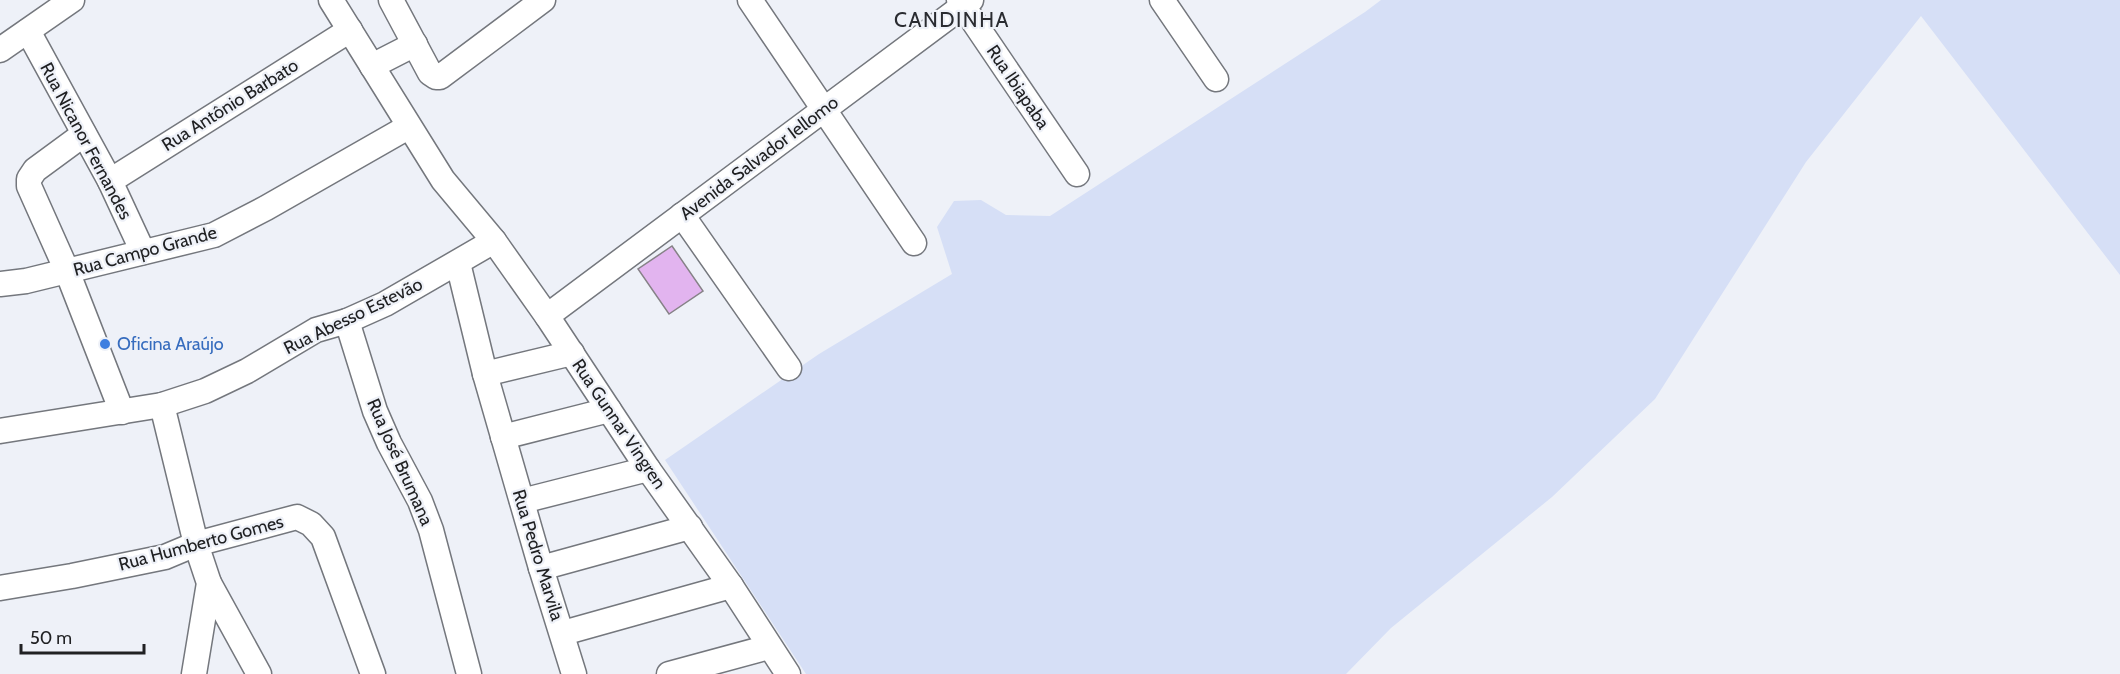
<svg xmlns="http://www.w3.org/2000/svg" width="2120" height="674" font-family="Cabin,sans-serif">
<style>
.green{fill:#d6dff6}
.building{fill:#e2b4ef;stroke:#868287;stroke-width:1.5}
.lines{fill:none;stroke-linecap:round;stroke-linejoin:round}
.minor-casing{stroke:#74777d;stroke-width:27}
.minor{stroke:#fff;stroke-width:24}
.shop-dot{fill:#3f7fe0;stroke:#eef1f8;stroke-width:2}
.labels{text-anchor:middle;stroke-width:4.5;stroke-linejoin:round;paint-order:stroke}
.street-label{font-size:18px;fill:#202123;stroke:#eef1f8}
.shop-label{font-size:18px;fill:#366cbe;stroke:#eef1f8;text-anchor:start}
.quarter-label{font-size:21px;letter-spacing:1.5px;fill:#2a2c31;stroke:#eef1f8}
</style>
<rect width="100%" height="100%" fill="#eef1f8"/>
<path class="green" d="M1381,0H2120V275L1921,16L1806,162L1655,399L1552,497L1391,628L1346,674H806L665,460L819,354L952,274L937,227L954,201L981,200L1006,215L1050,216L1365,12Z"/>
<path class="building" d="M672,246L703,291L669,314L638,269Z"/>
<g class="lines">
<defs>
<g id="minor">
<path d="M331,0L443,180L494,241L547,316L648,469L731,586L788,674"/>
<path d="M391,0L430,73L436,77H440L543,0"/>
<path d="M750,0L914,243"/>
<path d="M959,0L1077,174"/>
<path d="M1162,0L1216,79"/>
<path d="M28,31L110,181L143,252"/>
<path d="M0,50L72,0"/>
<path d="M372,66L415,44"/>
<path d="M84,134L35,170L29,179V186L67,271L122,412"/>
<path d="M110,181L350,30"/>
<path d="M682,215L789,368"/>
<path d="M458,263L485,374L541,568L574,674"/>
<path d="M0,284L26,281L214,235L266,208L408,127"/>
<path d="M547,316L971,0"/>
<path d="M347,321L375,411L389,443L420,501L431,530L469,674"/>
<path d="M485,374L572,353"/>
<path d="M162,405L196,544L209,583L194,674"/>
<path d="M0,431L162,405L205,391L247,371L316,330L347,321L385,304L494,241"/>
<path d="M503,437L609,410"/>
<path d="M522,501L648,469"/>
<path d="M541,568L690,527"/>
<path d="M209,583L259,674"/>
<path d="M0,588L72,576L165,557L196,544L297,517L311,524L323,537L373,674"/>
<path d="M563,633L731,586"/>
<path d="M669,674L769,647"/>
</g>
</defs>
<use href="#minor" class="minor-casing"/>
<use href="#minor" class="minor"/>
</g>
<circle class="shop-dot" cx="105" cy="344" r="6"/>
<g class="labels">
<g class="street-label">
<text transform="translate(1018 87) rotate(56)" y="6">Rua Ibiapaba</text>
<text transform="translate(230 105) rotate(-32)" y="6">Rua Antônio Barbato</text>
<text transform="translate(86 141) rotate(62)" y="6">Rua Nicanor Fernandes</text>
<text transform="translate(759 158) rotate(-37)" y="6">Avenida Salvador Iellomo</text>
<text transform="translate(145 251) rotate(-15)" y="6">Rua Campo Grande</text>
<text transform="translate(353 316) rotate(-26)" y="6">Rua Abesso Estevão</text>
<text transform="translate(619 424) rotate(56)" y="6">Rua Gunnar Vingren</text>
<text transform="translate(400 462) rotate(66)" y="6">Rua José Brumana</text>
<text transform="translate(201 543) rotate(-15)" y="6">Rua Humberto Gomes</text>
<text transform="translate(538 555) rotate(73)" y="6">Rua Pedro Marvila</text>
</g>
<g class="shop-label">
<text x="117" y="350">Oficina Araújo</text>
</g>
<g class="quarter-label">
<text x="952" y="27">CANDINHA</text>
</g>
</g>
<path d="M21 644v9h123v-9" fill="none" stroke="#202123" stroke-width="3"/>
<text x="30" y="644" font-size="18" fill="#202123" stroke="#eef1f8" stroke-width="4.5" paint-order="stroke">50 m</text>
</svg>
